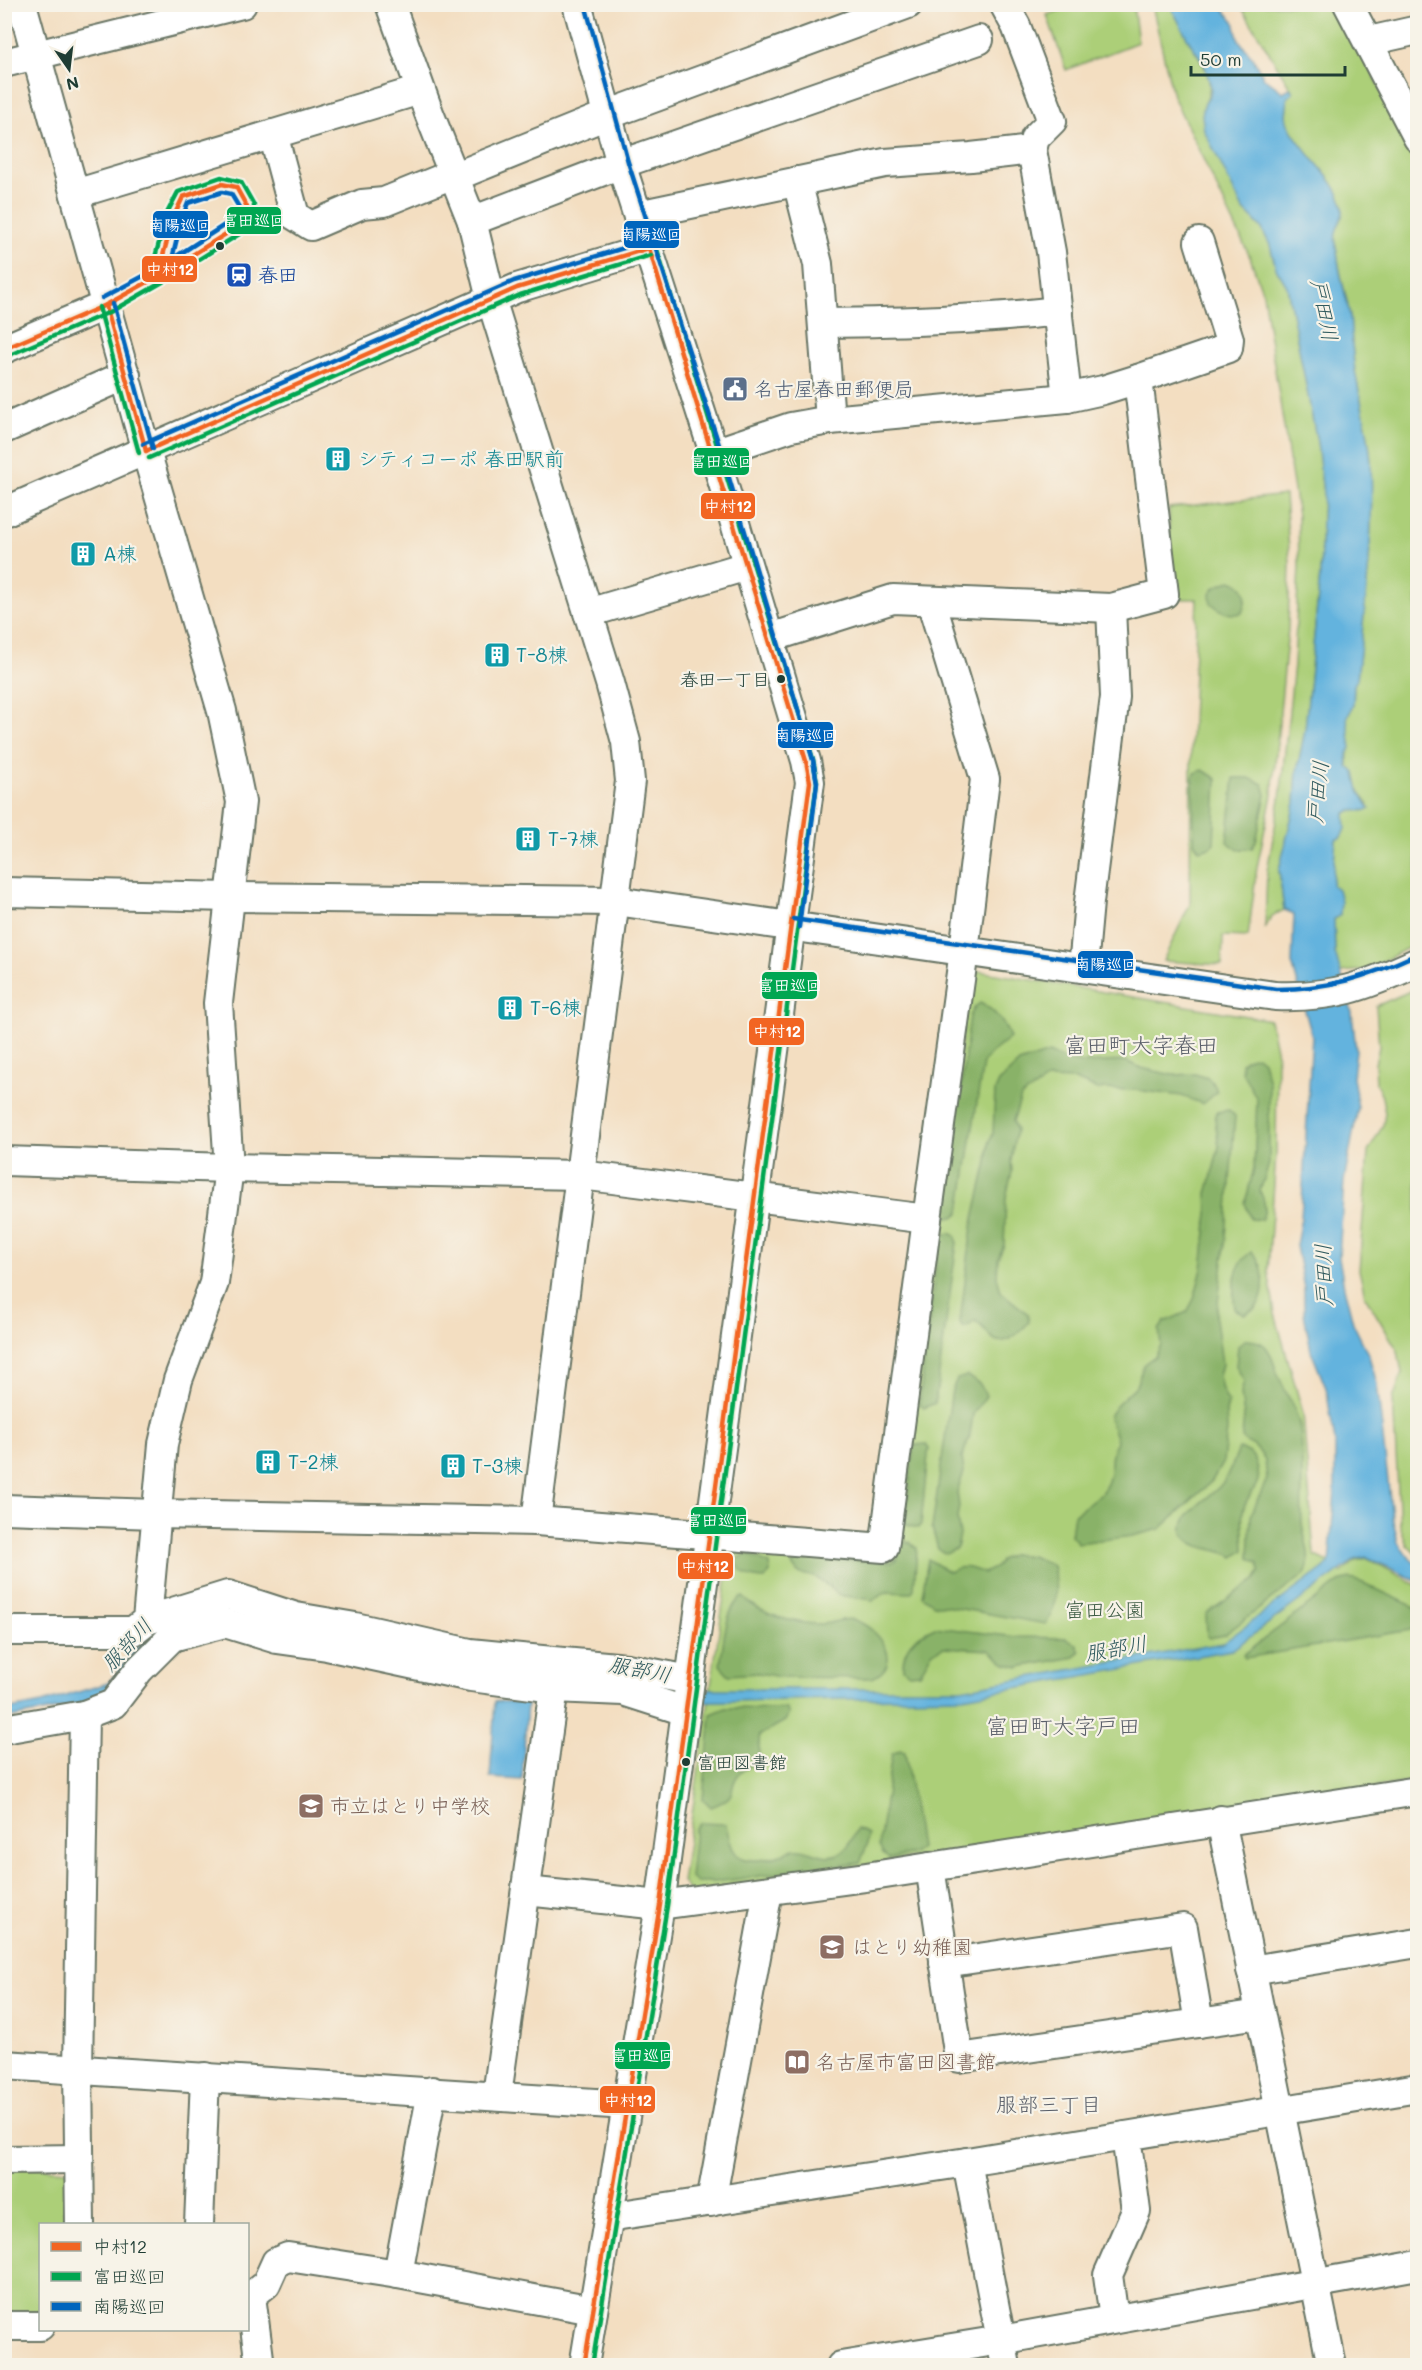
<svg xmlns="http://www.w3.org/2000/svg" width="1422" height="2370" font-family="Mali,'Klee One',sans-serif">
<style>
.green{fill:#accf78;stroke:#668656;stroke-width:1.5}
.forest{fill:#89b268;stroke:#54784e;stroke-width:1.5}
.water{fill:#63b3de;stroke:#417889;stroke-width:1.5}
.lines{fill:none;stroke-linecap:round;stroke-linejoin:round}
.minor-casing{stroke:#697565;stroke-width:32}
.minor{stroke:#fff;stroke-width:28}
.bus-1-casing{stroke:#f7f3e8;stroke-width:9}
.bus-2-casing{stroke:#f7f3e8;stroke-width:9}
.bus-3-casing{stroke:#f7f3e8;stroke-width:9}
.bus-1{stroke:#f26522;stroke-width:4.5}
.bus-2{stroke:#00a651;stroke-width:4.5}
.bus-3{stroke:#0065bd;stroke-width:4.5}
.bus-dot{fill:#1f3d34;stroke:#f7f3e8;stroke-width:2}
.labels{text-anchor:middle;stroke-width:4.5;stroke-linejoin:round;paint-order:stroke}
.bus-label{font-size:18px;fill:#1f3d34;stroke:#f7f3e8;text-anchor:end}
.transit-label{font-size:20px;fill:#164399;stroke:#f7f3e8;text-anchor:start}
.service-label{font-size:20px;fill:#4e5e75;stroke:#f7f3e8;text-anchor:start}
.culture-label{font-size:20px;fill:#0d838f;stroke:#f7f3e8;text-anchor:start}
.park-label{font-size:20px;fill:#3b5a42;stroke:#f7f3e8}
.education-label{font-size:20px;fill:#785e54;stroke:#f7f3e8;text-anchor:start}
.water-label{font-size:21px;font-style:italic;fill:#305a5e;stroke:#f7f3e8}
.neighbourhood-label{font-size:21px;fill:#5a5f69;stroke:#f7f3e8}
.quarter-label{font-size:22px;fill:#5a5f69;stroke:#f7f3e8}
.line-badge{stroke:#f7f3e8;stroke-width:2}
.badge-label{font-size:16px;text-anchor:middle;font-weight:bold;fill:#fff}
</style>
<rect width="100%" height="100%" fill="#f7f3e8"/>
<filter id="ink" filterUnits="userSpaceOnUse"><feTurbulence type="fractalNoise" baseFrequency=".0167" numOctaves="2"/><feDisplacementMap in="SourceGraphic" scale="12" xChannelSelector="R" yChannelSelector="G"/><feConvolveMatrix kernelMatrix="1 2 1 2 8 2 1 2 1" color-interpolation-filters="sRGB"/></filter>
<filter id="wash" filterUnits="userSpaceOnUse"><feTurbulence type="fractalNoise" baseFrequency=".008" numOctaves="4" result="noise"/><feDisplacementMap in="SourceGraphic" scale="24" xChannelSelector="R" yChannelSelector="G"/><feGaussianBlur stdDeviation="1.35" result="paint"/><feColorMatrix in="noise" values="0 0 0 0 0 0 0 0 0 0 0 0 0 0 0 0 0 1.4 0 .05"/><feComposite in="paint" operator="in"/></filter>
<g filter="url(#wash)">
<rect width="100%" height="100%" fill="#f3dec1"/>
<g class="green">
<path d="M1077,4L1133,5L1138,42L1066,70L1047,15Z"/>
<path d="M1152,5H1170C1177,17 1183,31 1191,43C1202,63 1218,82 1204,105L1232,183L1243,209L1261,227L1270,245L1276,268L1287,286L1317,442L1323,493L1320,575L1305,730L1297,771L1295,803L1279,870L1284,910L1272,916L1265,928L1267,871L1280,799L1294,664L1299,566L1298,516L1263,294L1250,257L1173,96Z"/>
<path d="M1240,5H1335L1410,141L1417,162V943L1367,970L1340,972L1335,953L1334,919L1337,918L1332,886L1336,839L1345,813L1356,809L1364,811L1369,805L1359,791L1355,772L1348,767L1347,719L1353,705L1354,685L1357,678C1365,608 1374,536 1371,465C1370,435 1361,405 1356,376C1352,357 1352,337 1350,317C1347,298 1341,279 1338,259C1337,251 1334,240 1336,232C1338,224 1345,215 1343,206C1336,177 1301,152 1288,124C1283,114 1289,107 1287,98L1293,92Z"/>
<path d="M1285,495L1290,564L1288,629L1272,795L1257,867L1248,937L1223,936L1222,965L1163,961L1190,904L1191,745L1197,599H1170L1169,508Z"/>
<path d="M978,971L1270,1020L1277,1054L1276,1154L1268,1271L1275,1314L1303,1413L1314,1555L1333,1564L1341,1573L1356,1561L1367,1558L1417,1585V1781L690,1892L682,1882L731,1549L894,1559L970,976Z"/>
<path d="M1417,988V1555L1407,1545L1400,1526L1393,1399L1402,1373L1398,1351L1365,1296L1359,1270L1368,1152L1383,1125L1385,1113L1382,1097L1376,1083L1375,1064L1379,1047L1376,1006Z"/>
<path d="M5,2165L68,2170L70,2224H40V2319H5Z"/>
</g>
<g class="forest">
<path d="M1231,580C1248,585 1248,598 1242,613C1228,616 1222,612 1211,603L1210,594L1215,587Z"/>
<path d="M1203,770L1217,779L1214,843L1211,847L1199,850L1194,842L1193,778L1195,773Z"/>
<path d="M1234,778H1249L1263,784L1266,795L1256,841L1252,848C1241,851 1236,849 1227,842Z"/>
<path d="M980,1003C994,1009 1005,1023 1010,1038L991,1053L983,1063L960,1212L954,1217H947L945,1212L970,1016L975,1007Z"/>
<path d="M1049,1053L1063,1059L1083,1063L1126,1061L1141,1068L1173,1075L1195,1074L1208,1078L1215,1086L1217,1092L1203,1104L1182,1096L1136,1090L1097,1089L1075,1080L1048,1079L1021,1097L1013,1121L1016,1130L1011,1161L1012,1172L1006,1197L1004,1245L998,1259L997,1277L1001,1292L1028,1314L1029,1322C1022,1330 1004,1349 992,1338C986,1332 983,1326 975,1321L967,1327H962L960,1322L972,1227L987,1162L989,1144L993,1133L995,1091L999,1082L1019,1063Z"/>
<path d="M1257,1056L1263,1061L1269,1082V1164L1260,1191C1265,1202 1267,1210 1261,1220L1251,1219L1245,1203L1254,1168L1257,1099L1242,1072L1241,1063L1246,1059Z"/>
<path d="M1229,1110L1235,1116L1234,1129L1226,1237L1216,1319L1222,1364L1219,1376L1222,1390L1228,1402L1226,1413L1227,1430L1223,1462L1212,1481L1160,1529L1132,1536L1078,1543L1071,1535L1074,1514C1087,1505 1105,1495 1109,1478C1113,1461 1108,1459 1117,1441L1109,1416L1117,1404L1136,1386L1144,1364L1155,1356L1161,1345L1159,1330L1164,1322L1187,1312L1194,1299L1202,1269L1208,1213L1207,1194L1219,1147L1215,1119L1217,1112Z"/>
<path d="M950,1233L956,1236L957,1242L935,1403L924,1408L919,1404L939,1240L943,1235Z"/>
<path d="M1251,1252C1265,1261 1267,1293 1257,1306C1254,1310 1248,1312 1244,1314L1235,1309C1232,1290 1233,1264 1251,1252Z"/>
<path d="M1244,1340C1270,1339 1270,1354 1278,1375C1284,1389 1292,1402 1297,1416C1306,1441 1300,1494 1302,1522C1303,1538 1315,1561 1304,1575L1224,1635L1209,1638L1207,1636L1206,1614L1255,1580L1260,1572L1259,1563L1249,1558L1251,1515L1267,1479L1265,1461L1261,1454L1254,1446L1244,1441L1242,1437L1244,1416L1241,1394L1244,1381L1236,1366L1238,1346Z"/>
<path d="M967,1376L980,1384L986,1396L973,1414L970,1435L962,1458L964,1472L957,1492L959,1506L957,1518L960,1535L957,1548L946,1554L938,1549L932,1528L952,1390L957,1379Z"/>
<path d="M926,1444L929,1448L928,1455L921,1524L918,1528L907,1525L905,1522L913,1449L915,1445Z"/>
<path d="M1239,1449C1248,1450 1253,1454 1256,1463C1265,1487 1247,1491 1243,1511C1241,1523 1244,1538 1244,1550L1234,1557C1220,1548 1199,1551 1187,1539C1169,1521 1209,1498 1220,1486C1229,1476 1234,1461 1239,1449Z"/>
<path d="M902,1542H910L917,1548L914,1589L911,1593L887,1592L873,1600L838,1595L829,1586L815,1577L798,1573L792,1565L798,1559L809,1558L893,1562L897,1559L899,1544Z"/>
<path d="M748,1554L769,1564L770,1572L765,1579C752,1579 735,1573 738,1558Z"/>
<path d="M1013,1554L1032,1556L1053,1566C1057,1586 1058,1607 1046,1624L934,1604L922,1596L928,1559L949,1572C962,1564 970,1568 984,1573L996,1567L1000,1560Z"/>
<path d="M1350,1579L1361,1582L1417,1608V1625L1410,1630L1245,1658L1243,1655L1339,1582Z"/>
<path d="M743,1597C761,1615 795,1624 820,1624C832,1624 846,1616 857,1621C880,1630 905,1664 872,1678L781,1677L758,1673L729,1675L720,1665C723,1647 725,1605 743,1597Z"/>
<path d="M935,1627L1017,1637L1067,1638L1077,1645L1080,1652L1075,1657L1019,1667L1006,1664L989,1650L943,1647L932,1652L920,1673L909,1674L903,1669C902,1646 915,1636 935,1627Z"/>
<path d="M726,1708L786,1709L789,1714L785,1721L760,1735C758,1742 760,1752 758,1758C754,1767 745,1767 740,1773C725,1789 743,1795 711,1807L703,1799L711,1714Z"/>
<path d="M900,1750L905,1752L920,1848L913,1854L889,1859L883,1854L879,1846L891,1760L892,1754Z"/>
<path d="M700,1823L725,1824C730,1835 729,1850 740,1857C750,1863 771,1859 781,1855C785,1853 789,1849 794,1849C808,1846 821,1861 838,1854C850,1848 851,1839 857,1829L868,1834L867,1845L860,1863L715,1882H696L690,1878L695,1829Z"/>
</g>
<g class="water">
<path d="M1170,5H1219L1234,21L1238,39L1252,57L1264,78L1283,92L1290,88L1293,92L1287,98C1289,107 1283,114 1288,124C1301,152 1336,177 1343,206C1345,215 1338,224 1336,232C1334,240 1337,251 1338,259C1340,279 1347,298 1350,317C1352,337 1352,357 1356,376C1361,405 1370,435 1371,465C1374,536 1365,608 1357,679L1354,685L1353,705L1347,719L1351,748L1347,754L1348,767L1355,772L1359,791L1370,809C1361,813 1355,808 1345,813L1346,829L1340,838L1336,839L1332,885L1338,889L1341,901L1340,915L1334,919L1335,953L1352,1013L1356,1050L1353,1077L1358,1108L1344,1181L1339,1257L1344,1287L1353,1323L1369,1356L1377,1384L1392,1517L1398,1542L1405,1553L1417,1564V1581L1367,1557L1355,1560L1232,1650L963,1697L670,1702L624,1686L473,1672L352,1644L280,1632L222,1614L175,1627L151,1646L114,1690L79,1705L5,1719V1710L42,1703L108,1683L140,1644L170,1619L222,1604L294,1624L351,1633L469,1659L625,1676L668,1685L708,1689H961L1223,1643L1329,1564L1335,1490V1442L1326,1388L1311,1351L1304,1313V1288L1296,1246L1301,1218L1312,1036L1292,963L1294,914L1284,910L1279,870L1295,803L1297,771L1305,730L1320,575L1323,493L1317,442L1287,286L1276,268L1270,245L1261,227L1243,209L1204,130L1202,115L1204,105L1210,95L1211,87L1204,63L1190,43Z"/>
<path d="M495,1701L527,1703L522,1780L490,1778Z"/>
</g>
</g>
<g filter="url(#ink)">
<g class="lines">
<defs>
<g id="minor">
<path d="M390,4L429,113L472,221L491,299L610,683L626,742L630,781L536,1521"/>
<path d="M577,4L621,164L714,453L806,761L810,782L660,1905L584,2366"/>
<path d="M1348,4L1418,138"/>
<path d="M1369,41L1418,30"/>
<path d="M4,63L242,4"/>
<path d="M273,134L295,216L311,226L362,204L384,202L453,174"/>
<path d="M454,177L607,115L908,4"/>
<path d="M797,181L818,264L830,420"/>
<path d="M75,194L420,90"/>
<path d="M638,215L885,163L971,157L1032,150"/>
<path d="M472,221L621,164L979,40"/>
<path d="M824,323C902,322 980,320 1058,311"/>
<path d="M4,349L106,305"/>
<path d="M1138,379L1228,348L1229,339L1199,242"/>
<path d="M4,429L126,375"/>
<path d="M714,453L791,427L830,420L1067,398"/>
<path d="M4,512L517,288L649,248"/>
<path d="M588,613L747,566"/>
<path d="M770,638L893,599L1111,608L1164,594L1138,379L1103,390L1067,398L1051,252L1032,150L1035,138L1052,121L1016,26L1004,4"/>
<path d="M4,892L231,897L616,901L1275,996C1334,998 1364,987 1418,962"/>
<path d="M1083,968L1089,902L1115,697L1111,608"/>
<path d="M4,1161L229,1168L581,1175L927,1219"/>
<path d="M4,1509L156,1514L536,1521L884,1548L927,1219L964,951L985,779L931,601"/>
<path d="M147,1620L228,1595L296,1617L355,1627L470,1653L627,1668L690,1680"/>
<path d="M4,1631H133L147,1620L163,1444L178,1380L214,1283L229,1168L218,1003L241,802L222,711L146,451L22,4"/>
<path d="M4,1729L84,1715L113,1704L139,1670L172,1637L225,1623L277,1639L327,1646L471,1677L554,1688L623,1691L685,1711"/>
<path d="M1221,1820L1332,2366"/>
<path d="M930,1867L959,2058L1260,2014"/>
<path d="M526,1891L660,1905L866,1877L1418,1791"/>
<path d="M944,1963L1183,1928L1199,2023"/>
<path d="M1251,1970L1418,1943"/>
<path d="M4,2065L627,2105"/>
<path d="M497,2095L554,1688"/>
<path d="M4,2160L79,2159"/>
<path d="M967,2162L1006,2366"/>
<path d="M711,2202L768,1891"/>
<path d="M608,2217L967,2162L1418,2088"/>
<path d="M80,2224L78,2069L84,1715"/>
<path d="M199,2224L205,2077"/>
<path d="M398,2274L593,2310"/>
<path d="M248,2295L251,2296L266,2284L276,2262L288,2257L398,2274L432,2091"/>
<path d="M251,2296L260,2366"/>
<path d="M1114,2319L1108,2275L1136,2211L1126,2136"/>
<path d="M4,2326H40"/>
<path d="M841,2366L1001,2340L1418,2265"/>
</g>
</defs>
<use href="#minor" class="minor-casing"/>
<use href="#minor" class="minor"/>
<defs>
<g id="bus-1">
<path d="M222,184L236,187L247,207V218L237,227L157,277L174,216L183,197Z"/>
<path d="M106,305L146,451"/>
<path d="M4,349L106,305L157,277"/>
<path d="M146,451L517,288L649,248"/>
<path d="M584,2366L660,1905L810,782L806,761L649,248"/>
</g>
<g id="bus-2">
<path d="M99,307L139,453"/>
<path d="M7,356L110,312L161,283L241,233L254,221V205L241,182L221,177L178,192L167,213L151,272"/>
<path d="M149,458L520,295L651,255"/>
<path d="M592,2366L667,1906L817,782L813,759L656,246"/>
</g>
<g id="bus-3">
<path d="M585,4L628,162L721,451L813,760L817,783L799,927"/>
<path d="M222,192L231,194L240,209V215L172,259L182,218L188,203Z"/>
<path d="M102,298L151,272"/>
<path d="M113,303L153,449"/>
<path d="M143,444L514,281L647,241"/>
<path d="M793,919L1276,989C1329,989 1367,977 1415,955"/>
</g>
</defs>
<use href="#bus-1" class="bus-1-casing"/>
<use href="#bus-2" class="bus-2-casing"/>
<use href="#bus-3" class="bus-3-casing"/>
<use href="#bus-1" class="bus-1"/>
<use href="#bus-2" class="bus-2"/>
<use href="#bus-3" class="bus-3"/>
</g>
</g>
<defs>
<symbol id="station-square" viewBox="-11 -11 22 22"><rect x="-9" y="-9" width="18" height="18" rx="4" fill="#1a4fb4" stroke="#f7f3e8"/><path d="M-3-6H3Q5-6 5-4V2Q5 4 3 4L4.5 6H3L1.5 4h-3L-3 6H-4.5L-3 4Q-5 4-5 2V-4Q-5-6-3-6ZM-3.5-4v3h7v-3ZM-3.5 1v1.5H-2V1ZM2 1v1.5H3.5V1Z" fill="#fff"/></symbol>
<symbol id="civic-square" viewBox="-11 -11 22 22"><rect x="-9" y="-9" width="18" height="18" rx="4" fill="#5c6f8a" stroke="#f7f3e8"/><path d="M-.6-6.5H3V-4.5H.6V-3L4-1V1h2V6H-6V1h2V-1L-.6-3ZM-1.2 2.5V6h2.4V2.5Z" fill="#fff"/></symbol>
<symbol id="building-square" viewBox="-11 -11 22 22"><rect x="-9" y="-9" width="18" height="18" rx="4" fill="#0f9aa8" stroke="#f7f3e8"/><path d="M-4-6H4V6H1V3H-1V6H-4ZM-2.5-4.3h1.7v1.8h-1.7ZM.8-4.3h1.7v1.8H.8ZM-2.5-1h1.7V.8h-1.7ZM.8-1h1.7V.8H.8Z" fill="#fff"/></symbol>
<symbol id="school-square" viewBox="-11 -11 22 22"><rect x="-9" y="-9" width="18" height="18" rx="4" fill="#8d6e63" stroke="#f7f3e8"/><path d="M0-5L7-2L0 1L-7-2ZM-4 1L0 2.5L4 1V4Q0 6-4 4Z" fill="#fff"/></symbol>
<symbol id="library-square" viewBox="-11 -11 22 22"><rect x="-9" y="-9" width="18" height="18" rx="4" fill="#8d6e63" stroke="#f7f3e8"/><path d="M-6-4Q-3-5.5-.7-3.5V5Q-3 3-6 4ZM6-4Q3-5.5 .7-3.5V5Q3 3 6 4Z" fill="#fff"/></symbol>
</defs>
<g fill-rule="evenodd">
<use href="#station-square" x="224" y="260" width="30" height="30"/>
<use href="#civic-square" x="720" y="374" width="30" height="30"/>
<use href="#building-square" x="323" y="444" width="30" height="30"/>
<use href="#building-square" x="68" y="539" width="30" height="30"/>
<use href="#building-square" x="482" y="640" width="30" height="30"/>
<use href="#building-square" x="513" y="824" width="30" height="30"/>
<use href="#building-square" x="495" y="993" width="30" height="30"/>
<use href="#building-square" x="253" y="1447" width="30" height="30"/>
<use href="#building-square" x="438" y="1451" width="30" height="30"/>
<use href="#school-square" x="296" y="1791" width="30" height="30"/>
<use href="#school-square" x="817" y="1932" width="30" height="30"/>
<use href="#library-square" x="782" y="2047" width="30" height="30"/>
</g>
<g class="bus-dot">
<circle cx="220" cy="246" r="5"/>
<circle cx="781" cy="679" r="5"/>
<circle cx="686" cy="1762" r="5"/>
</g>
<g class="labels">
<g class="bus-label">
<text x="770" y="686">春田一丁目</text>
<text x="697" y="1769" text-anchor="start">富田図書館</text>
</g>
<g class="transit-label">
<text x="258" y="282">春田</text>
</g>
<g class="service-label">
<text x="754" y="396">名古屋春田郵便局</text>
</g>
<g class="culture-label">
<text x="358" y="466">シティコーポ 春田駅前</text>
<text x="103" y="561">A棟</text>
<text x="516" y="662">T-8棟</text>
<text x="548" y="846">T-7棟</text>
<text x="530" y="1015">T-6棟</text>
<text x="288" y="1469">T-2棟</text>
<text x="472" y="1473">T-3棟</text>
</g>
<g class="park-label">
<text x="1105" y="1617">富田公園</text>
</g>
<g class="education-label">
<text x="330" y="1813">市立はとり中学校</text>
<text x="852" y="1954">はとり幼稚園</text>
<text x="816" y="2069">名古屋市富田図書館</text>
</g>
<g class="water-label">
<text transform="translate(1324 310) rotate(79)" y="7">戸田川</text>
<text transform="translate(1318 792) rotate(-84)" y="7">戸田川</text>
<text transform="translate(1324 1275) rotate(-92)" y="7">戸田川</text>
<text transform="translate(127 1645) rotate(-47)" y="7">服部川</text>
<text transform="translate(1116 1649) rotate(-10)" y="7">服部川</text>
<text transform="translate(640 1670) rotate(11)" y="7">服部川</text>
</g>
<g class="neighbourhood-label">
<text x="1049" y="2112">服部三丁目</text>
</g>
<g class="quarter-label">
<text x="1141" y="1053">富田町大字春田</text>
<text x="1063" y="1734">富田町大字戸田</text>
</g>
</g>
<g class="line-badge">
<rect x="226" y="206" width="56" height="29" rx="6" fill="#00a651"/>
<rect x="152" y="210" width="57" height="29" rx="6" fill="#0065bd"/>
<rect x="623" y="220" width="57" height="29" rx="6" fill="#0065bd"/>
<rect x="141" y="255" width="57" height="28" rx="6" fill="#f26522"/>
<rect x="693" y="447" width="57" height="29" rx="6" fill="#00a651"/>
<rect x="700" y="492" width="56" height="28" rx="6" fill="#f26522"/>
<rect x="777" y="721" width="57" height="28" rx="6" fill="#0065bd"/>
<rect x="1077" y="950" width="57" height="29" rx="6" fill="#0065bd"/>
<rect x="761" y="971" width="57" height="29" rx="6" fill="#00a651"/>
<rect x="748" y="1017" width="57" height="29" rx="6" fill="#f26522"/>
<rect x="690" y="1506" width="57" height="29" rx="6" fill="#00a651"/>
<rect x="677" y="1552" width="57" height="28" rx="6" fill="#f26522"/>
<rect x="614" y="2041" width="57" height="29" rx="6" fill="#00a651"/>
<rect x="599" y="2085" width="57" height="29" rx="6" fill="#f26522"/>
</g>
<g class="badge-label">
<text x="254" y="226">富田巡回</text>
<text x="180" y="231">南陽巡回</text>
<text x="651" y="240">南陽巡回</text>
<text x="170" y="275">中村12</text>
<text x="722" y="467">富田巡回</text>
<text x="728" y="512">中村12</text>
<text x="806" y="741">南陽巡回</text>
<text x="1106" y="970">南陽巡回</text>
<text x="790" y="991">富田巡回</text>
<text x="777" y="1037">中村12</text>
<text x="718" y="1526">富田巡回</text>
<text x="705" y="1572">中村12</text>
<text x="643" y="2061">富田巡回</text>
<text x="628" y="2106">中村12</text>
</g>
<rect width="1422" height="2370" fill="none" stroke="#f7f3e8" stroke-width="24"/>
<rect x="39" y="2223" width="210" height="108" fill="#f7f3e8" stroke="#a1aaa0" stroke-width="1.5"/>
<rect x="51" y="2242" width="30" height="9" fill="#f26522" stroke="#a1aaa0" stroke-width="1.5"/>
<text x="93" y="2253" font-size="18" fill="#1f3d34">中村12</text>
<rect x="51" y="2272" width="30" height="9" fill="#00a651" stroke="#a1aaa0" stroke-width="1.5"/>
<text x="93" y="2283" font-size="18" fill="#1f3d34">富田巡回</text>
<rect x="51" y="2302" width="30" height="9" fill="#0065bd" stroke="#a1aaa0" stroke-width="1.5"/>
<text x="93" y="2313" font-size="18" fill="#1f3d34">南陽巡回</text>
<g transform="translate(69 69) rotate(166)" stroke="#f7f3e8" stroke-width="4.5" paint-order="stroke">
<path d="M0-4.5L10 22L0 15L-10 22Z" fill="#1f3d34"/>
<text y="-9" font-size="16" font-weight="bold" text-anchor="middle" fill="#1f3d34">N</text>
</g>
<path d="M1191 66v9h154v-9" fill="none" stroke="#1f3d34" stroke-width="3"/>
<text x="1200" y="66" font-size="18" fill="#1f3d34" stroke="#f7f3e8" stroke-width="4.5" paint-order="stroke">50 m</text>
</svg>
